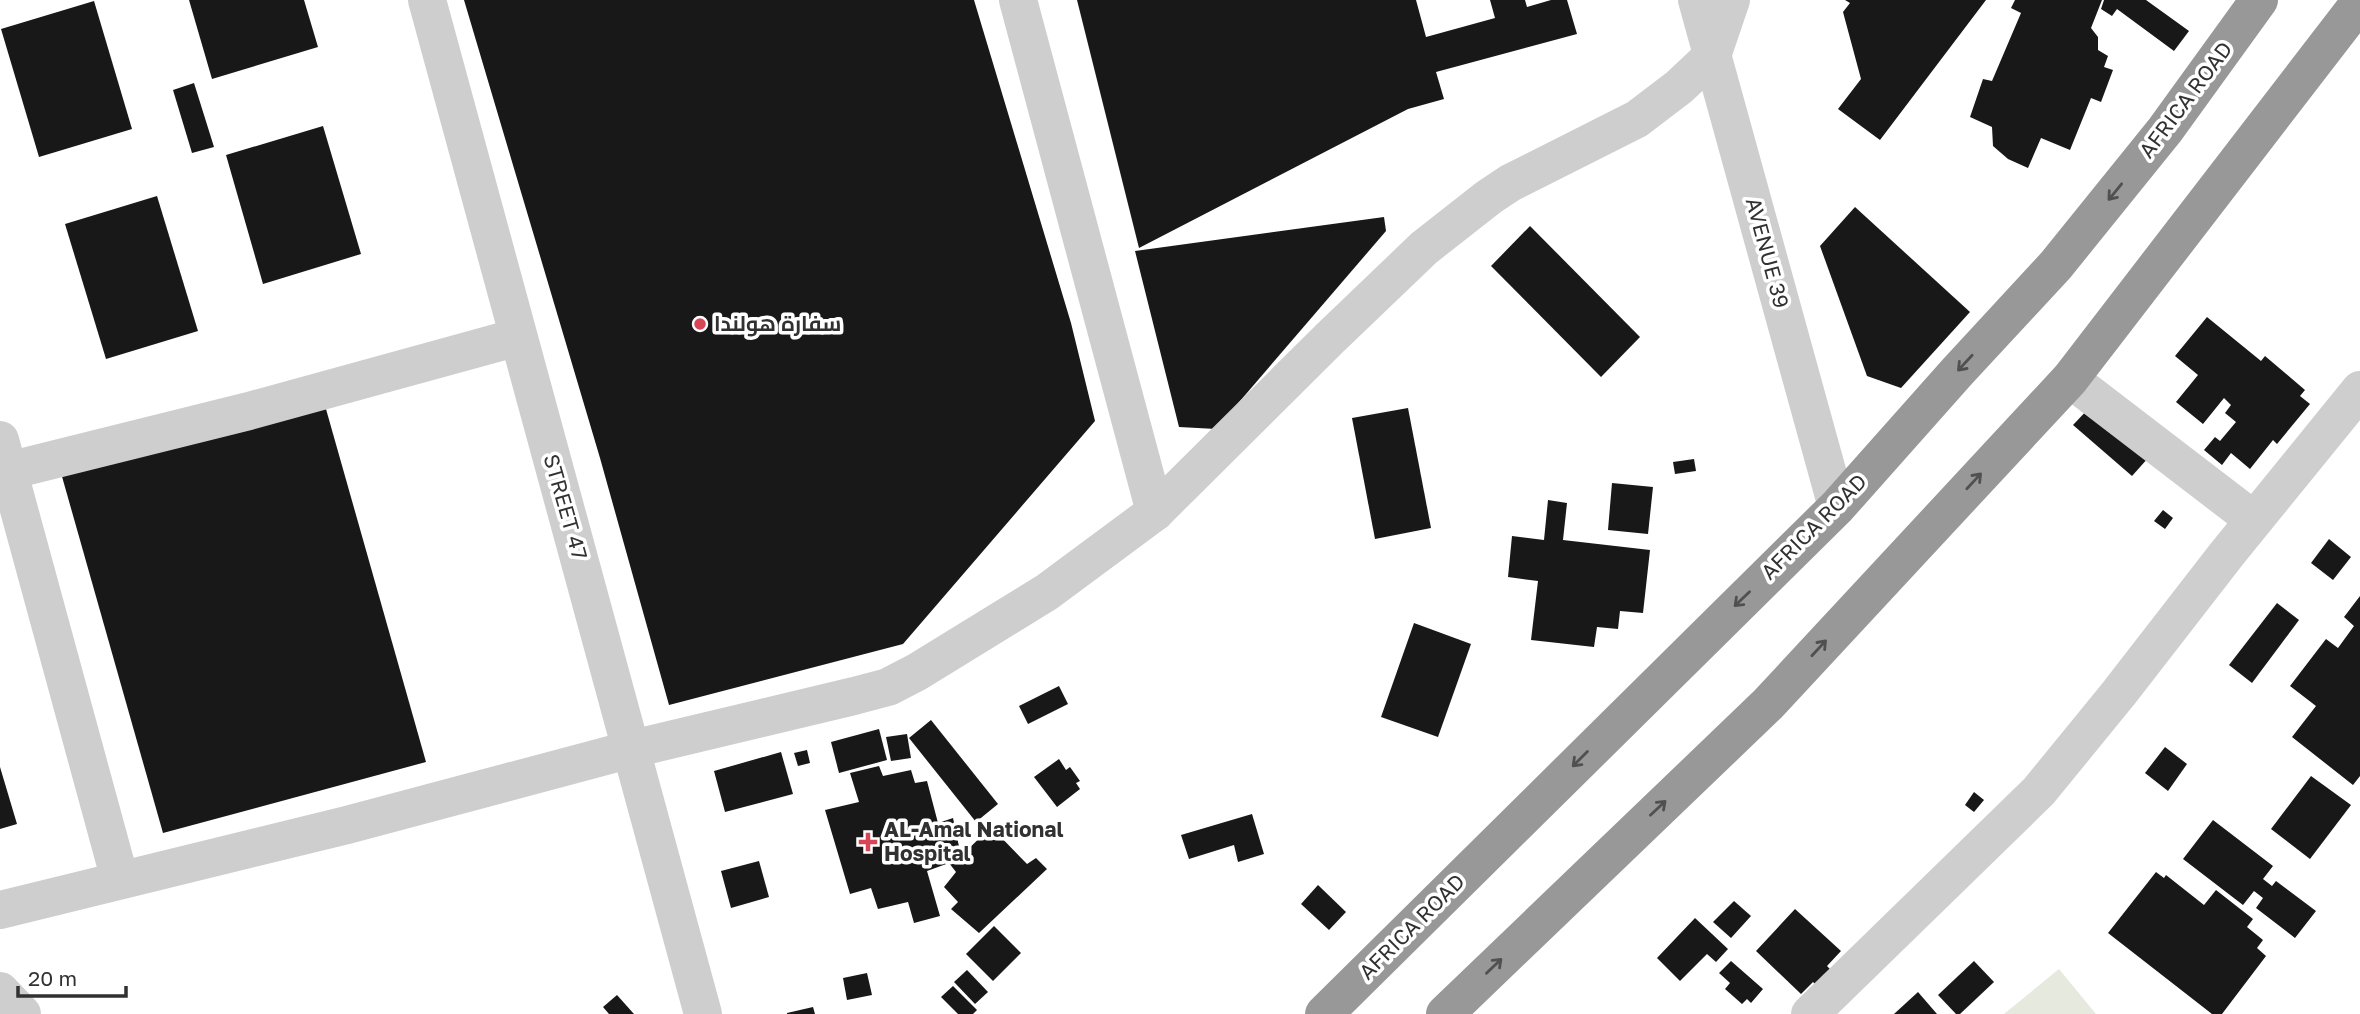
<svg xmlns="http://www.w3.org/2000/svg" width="2360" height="1014" font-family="'Golos Text',Cairo,sans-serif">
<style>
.green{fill:#e5e9de}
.building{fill:#181818}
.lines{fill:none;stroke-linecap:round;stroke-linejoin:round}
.minor{stroke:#cecece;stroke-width:38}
.highway{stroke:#989898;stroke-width:38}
.oneway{stroke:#505050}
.poi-dot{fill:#d64657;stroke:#fff;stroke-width:2.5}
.labels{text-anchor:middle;stroke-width:7;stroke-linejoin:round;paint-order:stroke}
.street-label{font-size:21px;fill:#313131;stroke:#fff}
.poi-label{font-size:21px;font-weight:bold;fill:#313131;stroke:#fff;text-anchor:start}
</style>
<rect width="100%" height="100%" fill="#fff"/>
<path class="green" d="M2059,969L2096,1014H2004Z"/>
<g class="building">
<path d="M189,0H304L318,47L212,79Z"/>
<path d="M464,0H974L1071,323L1095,421L903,644L669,705L600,458Z"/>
<path d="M1077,0H1416L1426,37L1495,18L1490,0H1525L1527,7L1551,0H1567L1577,34L1436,72L1444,99L1408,109L1139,248Z"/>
<path d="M1845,0H1986L1880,140L1838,109L1861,79L1843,12L1850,3Z"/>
<path d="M2015,0H2102L2091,28L2098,37V50L2108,56L2104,67L2113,70L2101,102L2091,98L2070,150L2041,138L2028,168L2008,159L1993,146L1992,127L1970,117L1983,79L1992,81L2021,13L2011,8Z"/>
<path d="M2104,0H2146L2189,31L2174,51L2117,9L2112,16L2101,9Z"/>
<path d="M94,1L132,129L39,157L1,29Z"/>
<path d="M194,83L214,147L192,153L173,90Z"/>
<path d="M323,126L361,254L263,284L226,155Z"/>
<path d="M157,196L198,331L106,359L65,224Z"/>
<path d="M1855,207L1970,312L1901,388L1867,376L1820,246Z"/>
<path d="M1384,217L1386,231L1216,429L1179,427L1135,251Z"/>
<path d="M1530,226L1640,337L1601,377L1491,266Z"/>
<path d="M2207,317L2261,361L2265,356L2305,390L2300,396L2310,404L2277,444L2273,440L2250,469L2231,453L2222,465L2204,450L2215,437L2220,441L2236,422L2225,413L2231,405L2224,398L2203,424L2176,402L2198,375L2175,356Z"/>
<path d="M324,402L426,762L163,833L61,473Z"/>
<path d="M2091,406L2149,457L2132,476L2073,425Z"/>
<path d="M1408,408L1431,528L1375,539L1352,418Z"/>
<path d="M1694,459L1696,471L1675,474L1673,462Z"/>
<path d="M1612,483L1653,487L1648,534L1608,530Z"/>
<path d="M1548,500L1567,503L1563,540L1650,550L1643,613L1620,611L1618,629L1597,627L1594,647L1531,640L1538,581L1508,577L1512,536L1544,540Z"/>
<path d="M2163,510L2173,518L2165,529L2154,521Z"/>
<path d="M2329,539L2351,557L2333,580L2311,563Z"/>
<path d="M2360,596V776L2353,785L2292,737L2316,706L2290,686L2326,639L2338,648L2354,626L2344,617Z"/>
<path d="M2277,603L2299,620L2252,683L2229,665Z"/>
<path d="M1414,623L1471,644L1438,737L1381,717Z"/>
<path d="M1059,686L1068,704L1028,724L1019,706Z"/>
<path d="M931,720L998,804L976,822L909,738Z"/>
<path d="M879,729L887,760L839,773L831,742Z"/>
<path d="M907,734L911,758L891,761L886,737Z"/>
<path d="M2165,747L2187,764L2168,791L2145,773Z"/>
<path d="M807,750L810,763L798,766L794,753Z"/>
<path d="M781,752L793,794L725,812L714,771Z"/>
<path d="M1059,759L1066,770L1070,767L1080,781L1076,783L1080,789L1057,807L1034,777Z"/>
<path d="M879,766L883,776L911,770L915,783L927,781L938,823L953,818L961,856L991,827L1027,864L1036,858L1047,869L979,933L951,909L958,902L944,887L956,872L949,863L927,871L940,916L914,923L908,902L878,909L871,888L850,894L825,810L859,802L850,773Z"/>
<path d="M0,767L17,824L0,829Z"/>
<path d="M2311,776L2351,805L2310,859L2271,829Z"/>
<path d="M1974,792L1984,800L1974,812L1965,805Z"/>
<path d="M1252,814L1264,854L1238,862L1234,845L1189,859L1181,835Z"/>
<path d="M2213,820L2273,866L2263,879L2272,886L2276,881L2316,911L2295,938L2256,908L2263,898L2254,891L2243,905L2183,859Z"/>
<path d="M759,861L769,897L731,908L721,871Z"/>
<path d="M2156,872L2164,878L2166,875L2204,905L2216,890L2253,919L2247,927L2263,940L2257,948L2266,956L2222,1014H2212L2108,933Z"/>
<path d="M1318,885L1346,912L1329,930L1301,904Z"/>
<path d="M1734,901L1751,916L1731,938L1713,922Z"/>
<path d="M1795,909L1841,951L1827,966L1833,972L1819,988L1813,982L1801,994L1756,951Z"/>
<path d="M1695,918L1728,949L1716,962L1707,954L1680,981L1657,958Z"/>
<path d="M994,926L1021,953L993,981L966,954Z"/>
<path d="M1731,961L1763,989L1751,1003L1747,999L1742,1004L1725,989L1730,983L1719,973Z"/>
<path d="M1974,961L1994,982L1960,1014H1956L1938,995Z"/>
<path d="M967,970L988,992L975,1004L954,982Z"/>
<path d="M867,973L872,995L847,1000L843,978Z"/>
<path d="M953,986L977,1010L973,1014H958L941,997Z"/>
<path d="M1918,992L1937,1014H1894Z"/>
<path d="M617,995L634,1014H609L603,1007Z"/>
<path d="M813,1007L815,1014H787V1013Z"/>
</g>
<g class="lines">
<g class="minor">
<path d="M427,0L703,1014"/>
<path d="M1018,0L1155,512"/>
<path d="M1697,0L1837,507"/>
<path d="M2070,379L2254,520"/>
<path d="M0,440L120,880"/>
<path d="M8,471L249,411L518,337"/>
<path d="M0,910L347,825L632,749L854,696L888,687L917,672L1047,592L1155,512L1329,339L1424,248L1489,197L1510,183L1637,119L1679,87L1712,56L1731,0"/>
<path d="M0,991L22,1014"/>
<path d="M1810,1014L2039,791L2119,693L2226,555L2360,390"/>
</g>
<g class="highway">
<path d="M1324,1014L1837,507L1957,372L2056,265L2165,130L2259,0"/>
<path d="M1445,1014L1768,704L2070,379L2360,2"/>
</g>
</g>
<defs><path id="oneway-shaft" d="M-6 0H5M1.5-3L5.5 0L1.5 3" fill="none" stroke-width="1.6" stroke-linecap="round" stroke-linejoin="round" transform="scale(1.75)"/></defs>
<g class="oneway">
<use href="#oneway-shaft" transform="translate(2115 192) rotate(129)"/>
<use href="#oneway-shaft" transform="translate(1965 363) rotate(133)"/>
<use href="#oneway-shaft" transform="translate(1974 481) rotate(-47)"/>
<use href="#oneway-shaft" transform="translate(1742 599) rotate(136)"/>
<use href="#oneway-shaft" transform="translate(1819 648) rotate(-47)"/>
<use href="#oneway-shaft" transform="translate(1580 759) rotate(135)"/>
<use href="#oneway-shaft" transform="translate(1658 808) rotate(-43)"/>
<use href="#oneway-shaft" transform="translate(1494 966) rotate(-44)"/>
</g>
<g class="poi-dot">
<circle cx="700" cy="324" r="7"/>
<path d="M864.5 831.5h7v7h7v7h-7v7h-7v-7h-7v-7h7z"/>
</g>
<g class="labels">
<g class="street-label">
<text transform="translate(2186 100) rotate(-53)" y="7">AFRICA ROAD</text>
<text transform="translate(1767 253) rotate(75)" y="7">AVENUE 39</text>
<text transform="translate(565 507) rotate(74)" y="7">STREET 47</text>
<text transform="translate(1814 527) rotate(-45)" y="7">AFRICA ROAD</text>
<text transform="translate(1412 927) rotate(-45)" y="7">AFRICA ROAD</text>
</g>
<g class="poi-label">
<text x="714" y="331">سفارة هولندا</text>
<text x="884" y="837">AL-Amal National<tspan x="884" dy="24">Hospital</tspan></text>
</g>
</g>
<path d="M18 986v10h108v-10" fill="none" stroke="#313131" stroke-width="3.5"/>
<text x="28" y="986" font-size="21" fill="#313131" stroke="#ffffff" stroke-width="5" paint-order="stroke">20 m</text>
</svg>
